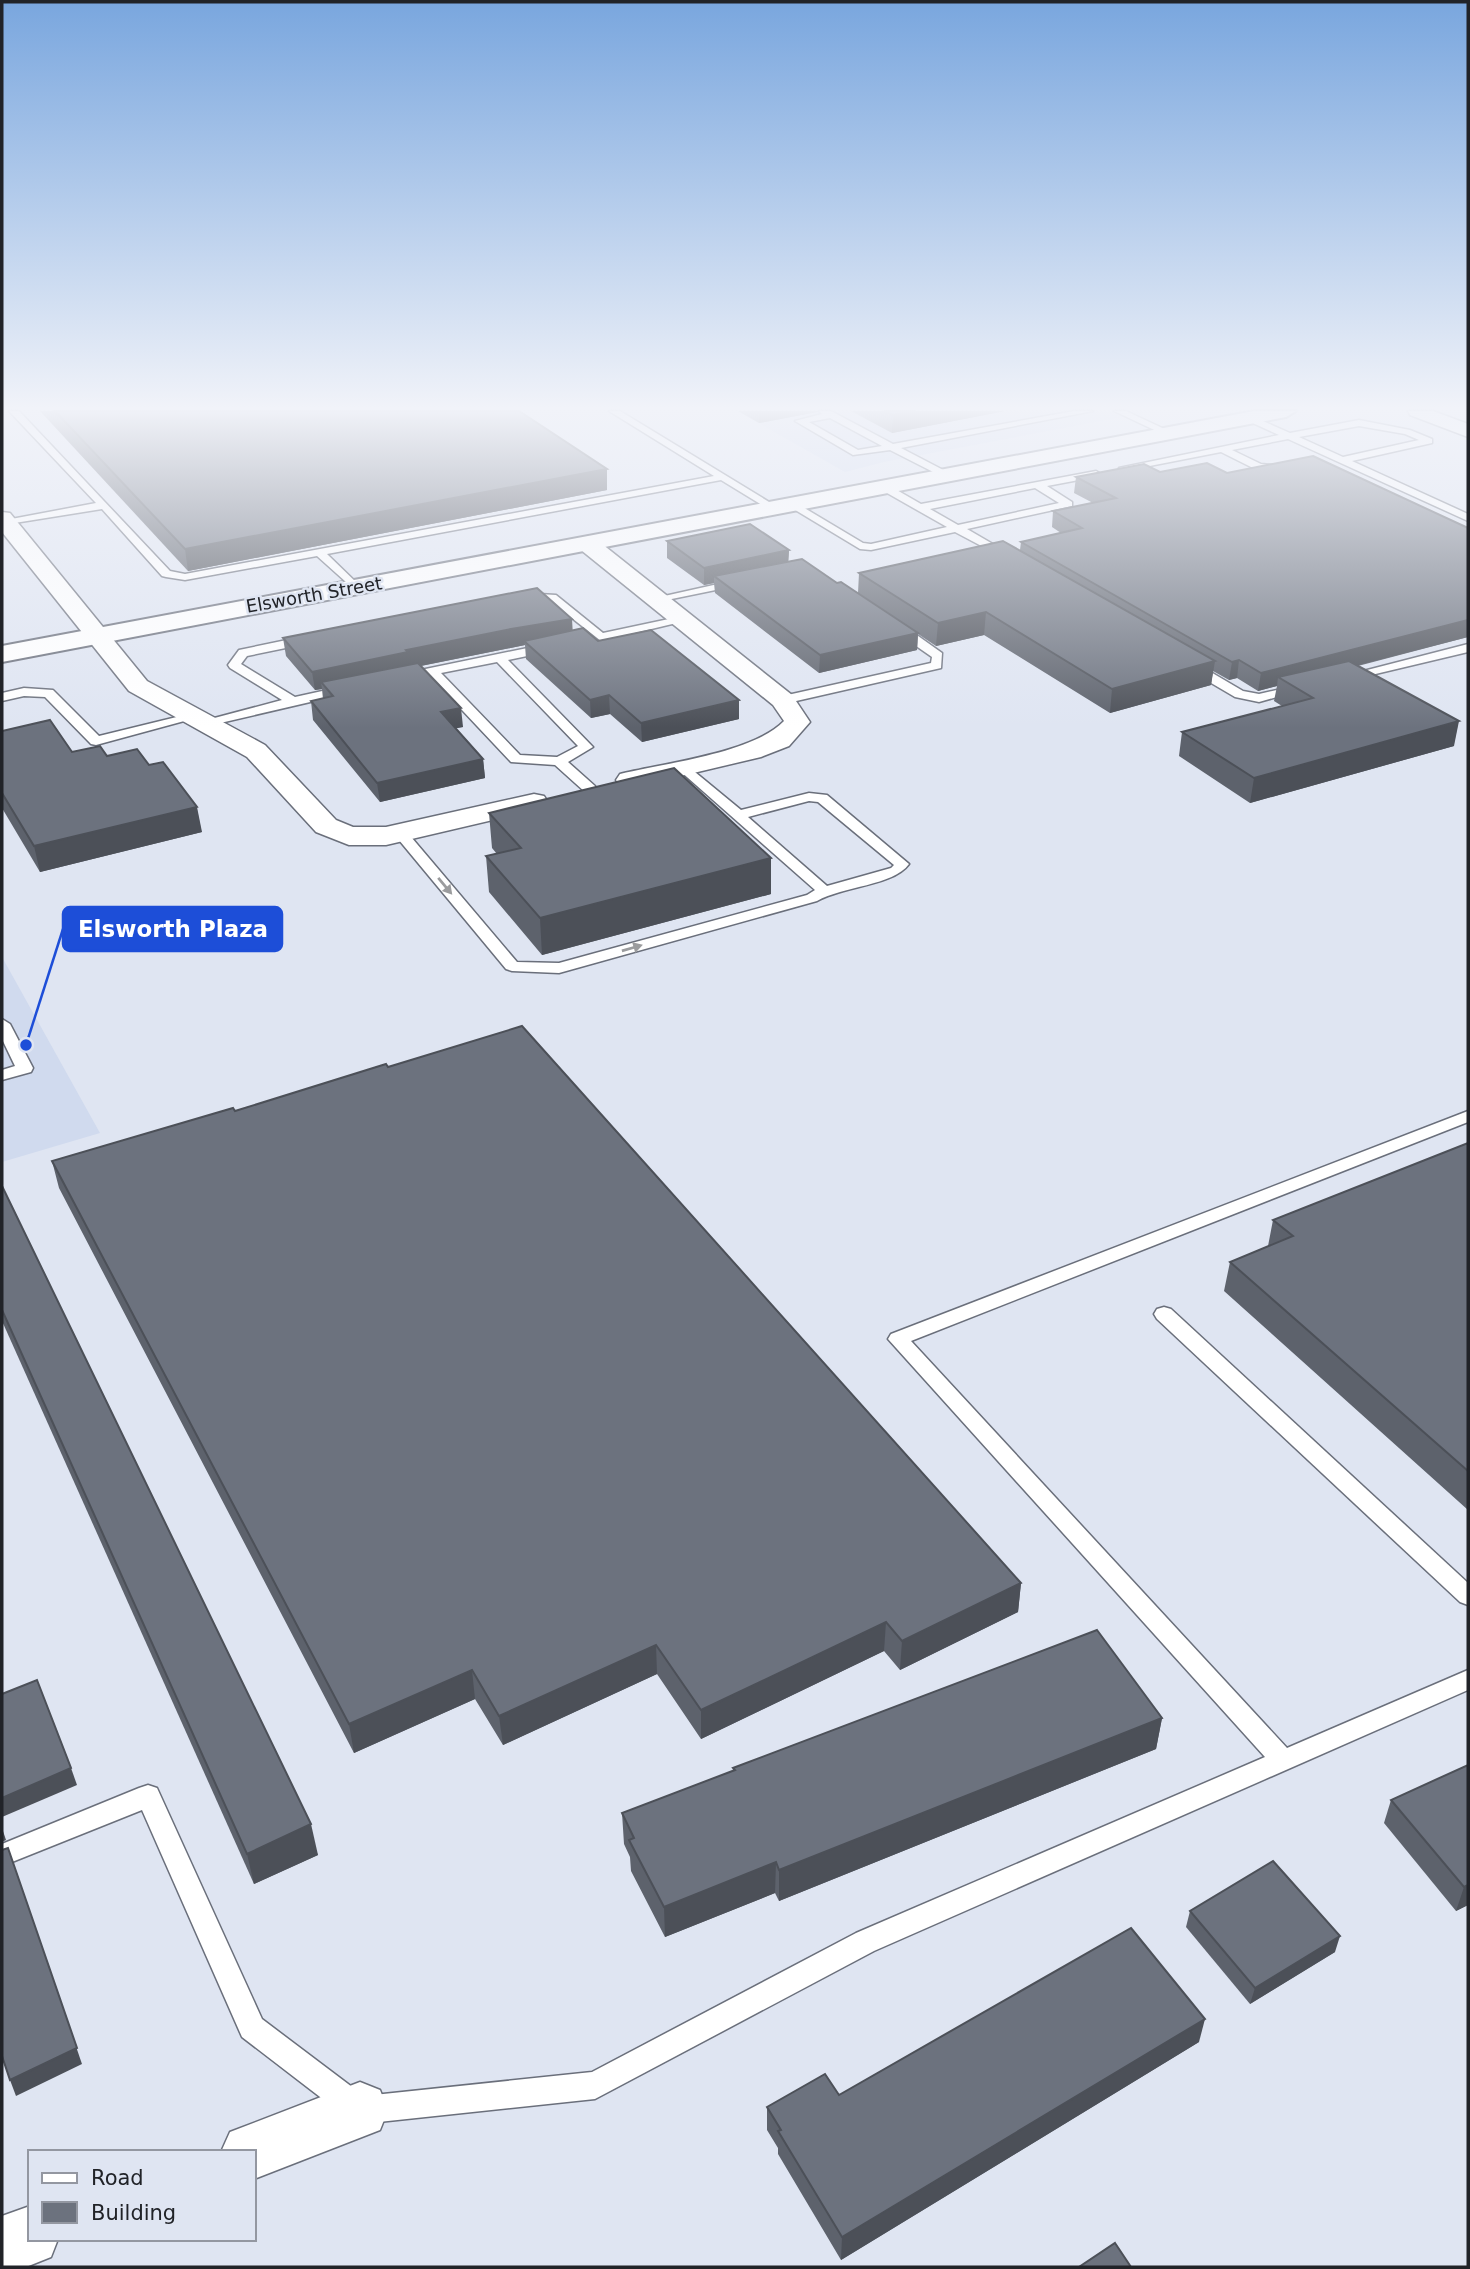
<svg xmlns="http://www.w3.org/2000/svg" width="1470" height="2269" font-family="'DejaVu Sans',sans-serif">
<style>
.built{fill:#d0daee}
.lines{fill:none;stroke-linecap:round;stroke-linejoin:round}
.service-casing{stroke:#6a6f7b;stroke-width:3}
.minor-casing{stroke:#6a6f7b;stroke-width:3}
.tertiary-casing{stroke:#6a6f7b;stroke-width:4}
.service{fill:#fff;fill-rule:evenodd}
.minor{fill:#fff;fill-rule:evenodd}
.tertiary{fill:#fff;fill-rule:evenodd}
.wall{fill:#5d626c}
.shaded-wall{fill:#4c5058}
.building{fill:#6c727e;stroke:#4c5058;stroke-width:2}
.oneway{fill:#9b9c9e}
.labels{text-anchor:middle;stroke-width:5;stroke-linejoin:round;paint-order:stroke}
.far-street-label{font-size:18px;fill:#212328;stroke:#dfe5f2}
.leader{fill:none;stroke:#1d4ed8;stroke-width:2.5}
.callout-dot{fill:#1d4ed8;stroke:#dfe5f2;stroke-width:2.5}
.callout{fill:#1d4ed8;stroke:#1d4ed8;stroke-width:2.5}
.callout-label{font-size:23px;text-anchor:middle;font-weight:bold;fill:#fff}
</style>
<rect width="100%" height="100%" fill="#dfe5f2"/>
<g class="built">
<path d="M737,411H1154L884,462L845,472Z"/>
<path d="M2,957L100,1133L2,1162Z"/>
</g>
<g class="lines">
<defs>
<g id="service">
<path d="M9,411H19L170,571L185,574L714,476L609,411H620L779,508L770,510L721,480L327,554L360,586V590L356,591L317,556L185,580L166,577L162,576L102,509L2,525V521L6,520L96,503Z"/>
<path d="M819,411H831L893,444L1074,411H1093L901,448L949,473V477L945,478L890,450L853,455L795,421L822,414ZM830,418L882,446L858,450L809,422Z"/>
<path d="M1114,411H1126L1173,433L1165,435Z"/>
<path d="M1249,415L1290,433L1359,420L1410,430L1432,439V443L1352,461L1468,514V521L1288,439L1232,450L1261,464L1284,466V470L1280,471L1255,469L1221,452L1124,471L1119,468L1279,435L1246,420V416ZM1359,426L1405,434L1419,440L1343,457L1299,437Z"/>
<path d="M1096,471L1101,474L1100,476L1047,486L1072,502V506L967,529L1010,554L1012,556L1006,559L955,532L871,550L860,549L787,505L796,503L863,543L871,544L947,527L880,489V485H888L921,504ZM1035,488L1059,503L958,525L930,509Z"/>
<path d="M736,580L742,583L740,585L657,602L651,599Z"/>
<path d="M522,593L556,595L603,633L683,616L689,620L601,641L549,600L518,598V594Z"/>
<path d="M896,626H904L942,653L941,668L783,704L777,700L783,696L931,663L932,657L896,632Z"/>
<path d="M306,636L312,640L310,643L247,656L241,664L295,697L345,686L349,687V693L203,727V721L282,700L230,668L228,665L239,650Z"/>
<path d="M547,644L553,648L551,651L508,660L593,747L568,762L595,786V792H585L555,765L511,762L430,676L406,681L400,677L406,673ZM497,662L578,746L557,757L520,755L441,673Z"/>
<path d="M1468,644V652L1346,681L1340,677Z"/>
<path d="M1189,664H1197L1243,691L1259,694L1299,685L1305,689L1259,702L1235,697L1189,670Z"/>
<path d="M24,688L53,690L99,736L193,713L199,717L96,745L91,744L45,697L24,696L2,701V693Z"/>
<path d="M684,763L741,810L809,793L827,795L909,864C893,886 843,886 817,901L559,973L512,971L506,969L394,834L396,831H406L517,962L559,963L807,895L815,890L679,770V764ZM809,801L818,802L894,865L891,868L827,886L748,817Z"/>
<path d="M2,1019L10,1024L33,1068L31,1072L2,1080V1070L15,1066L2,1039Z"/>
<path d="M1468,1111V1122L911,1341L1287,1748L1468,1670V1690L874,1951L595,2099L360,2124L350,2120L242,2037L142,1810L2,1866V1844L139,1788L148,1785L157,1788L262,2019L364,2096L592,2072L856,1933L1265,1757L888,1339L891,1334Z"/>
<path d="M1164,1307L1171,1309L1468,1583V1605L1460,1602L1157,1319L1154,1314L1157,1309Z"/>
</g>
<g id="minor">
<path d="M1408,411H1433L1468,424V437L1410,415Z"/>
<path d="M2,512L10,513L147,681L265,745L336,820L353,827H386L534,794L544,796L548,802L544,808L386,845H349L316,832L247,757L129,691L2,532Z"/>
<path d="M589,538L597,540L792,695L810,722L789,746L761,757L630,788L620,786L616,780L620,774C665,763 753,753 784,721L773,705L581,550L578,545Z"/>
<path d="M360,2082L380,2090L388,2110L380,2130L254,2179V2152H221L230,2132Z"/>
<path d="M30,2206V2239H58L51,2257L26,2267H2V2216Z"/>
</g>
<path id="tertiary" d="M1254,411H1296L1286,417L2,662V646Z"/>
</defs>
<use href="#service" class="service-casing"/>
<use href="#minor" class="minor-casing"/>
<use href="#tertiary" class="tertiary-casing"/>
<use href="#service" class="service"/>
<use href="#minor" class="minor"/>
<use href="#tertiary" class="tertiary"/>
</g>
<g class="wall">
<path d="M40,411H519L607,469V490L188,571Z"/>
<path d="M738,411H818L817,412L759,423Z"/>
<path d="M851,411H1005L892,433Z"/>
<path d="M1160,472L1227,473L1468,528V637L1358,666L1454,746L1250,803L1179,756L1182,732L1282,706L1274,701L1277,686L1258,691L1237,678L1229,680L1213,671L1211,685L1110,713L984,635L936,646L918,634L917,650L819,673L715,593L714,583L704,585L667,558V541L789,550L788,562L837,583L858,593L859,573L1020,550L1021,542L1061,533L1052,527L1053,511L1093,503L1074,493L1076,477Z"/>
<path d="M572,619V631L598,641L739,719L642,742L610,714L591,718L526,659L525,645L421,666L463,727L455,728L483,759L485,778L380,802L313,720L311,701L323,699L322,689L315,690L286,656L283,638Z"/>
<path d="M2,731L72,752L107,756L149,765L202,832L40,872L2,808Z"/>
<path d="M489,813L771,894L542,955L489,892L486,856L497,854L492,848Z"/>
<path d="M388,1067L1021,1583L1018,1612L900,1670L884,1651L701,1739L657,1674L503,1745L475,1699L354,1753L59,1188L52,1161L235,1111Z"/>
<path d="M1468,1143V1510L1224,1291L1230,1262L1268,1246L1273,1220Z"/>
<path d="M2,1186L318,1855L254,1884L2,1321Z"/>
<path d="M1162,1718L1156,1749L779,1901L775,1893L665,1937L631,1871L630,1857L624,1844L622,1813L733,1771V1768Z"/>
<path d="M1468,1765V1905L1456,1911L1384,1823L1391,1800Z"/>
<path d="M1190,1911L1335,1952L1250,2004L1186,1927Z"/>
<path d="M1199,2042L841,2260L778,2154V2148L767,2130V2107L839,2095Z"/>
</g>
<g class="shaded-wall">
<path d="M759,411H818L817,412L759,423Z"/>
<path d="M916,411H1005L892,433L893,415Z"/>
<path d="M607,469V490L188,571L185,549Z"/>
<path d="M789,550L788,567L714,576V583L704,585V568Z"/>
<path d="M986,612L984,635L936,646L938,623Z"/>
<path d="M572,619L573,636L524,641L525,645L410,668L321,682L322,689L315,690L312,672L406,650L511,629Z"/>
<path d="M1468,620V637L1289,683L1278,677L1277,686L1258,691L1261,673Z"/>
<path d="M918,633L917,650L819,673L820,655Z"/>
<path d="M1239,660L1237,678L1229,680L1232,662Z"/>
<path d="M1215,661L1211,685L1110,713L1112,689Z"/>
<path d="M609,695L610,714L591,718L590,700Z"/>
<path d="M739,700V719L642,742L641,723Z"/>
<path d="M461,708L463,727L442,731L441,712Z"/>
<path d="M1459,721L1454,746L1250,803L1254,778Z"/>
<path d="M483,759L485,778L380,802L377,783Z"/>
<path d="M197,807L202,832L40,872L34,846Z"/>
<path d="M771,858V894L542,955L540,918Z"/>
<path d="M1021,1583L1018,1612L900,1670L902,1641Z"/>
<path d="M886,1622L884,1651L701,1739V1710Z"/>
<path d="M656,1645L657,1674L503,1745L499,1716Z"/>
<path d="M472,1670L475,1699L354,1753L349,1724Z"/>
<path d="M1162,1718L1156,1749L779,1901V1870Z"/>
<path d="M71,1768L77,1785L2,1817V1798Z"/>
<path d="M311,1824L318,1855L254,1884L247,1854Z"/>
<path d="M2,1828L6,1840L2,1842Z"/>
<path d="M8,1848L82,2064L16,2096L10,2080Z"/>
<path d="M776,1862L775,1893L665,1937L664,1907Z"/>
<path d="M1468,1885V1905L1456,1911L1464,1887Z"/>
<path d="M1340,1936L1335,1952L1250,2004L1255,1988Z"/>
<path d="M1205,2019L1199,2042L841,2260L842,2237Z"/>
</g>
<g class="building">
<path d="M55,411H519L607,469L185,549Z"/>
<path d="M884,411H916L893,415Z"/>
<path d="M1313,456L1468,528V620L1261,673L1239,660L1232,662L1021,542L1082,528L1053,511L1116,498L1076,477L1144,464L1160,472L1207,463L1227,473Z"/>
<path d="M750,524L789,550L704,568L667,541Z"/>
<path d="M1003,541L1215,661L1112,689L986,612L938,623L859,573Z"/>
<path d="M802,559L837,583L841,582L918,633L820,655L714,576Z"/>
<path d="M537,588L572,619L511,629L406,650L408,652L312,672L283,638Z"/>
<path d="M583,628L598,641L651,630L739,700L641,723L609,695L590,700L524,641Z"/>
<path d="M1349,661L1459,721L1254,778L1182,732L1313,698L1278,677Z"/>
<path d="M418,663L461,708L441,712L483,759L377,783L311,701L333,696L321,682Z"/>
<path d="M50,720L72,752L100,746L107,756L137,749L149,765L163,762L197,807L34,846L2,793V731Z"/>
<path d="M674,768L771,858L540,918L486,856L521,848L489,813Z"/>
<path d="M522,1026L1021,1583L902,1641L886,1622L701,1710L656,1645L499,1716L472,1670L349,1724L52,1161L233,1108L235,1111L386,1064L388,1067Z"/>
<path d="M1468,1143V1471L1230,1262L1293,1236L1273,1220Z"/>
<path d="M2,1186L311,1824L247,1854L2,1310Z"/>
<path d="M1097,1630L1162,1718L779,1870L776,1862L664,1907L629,1840L634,1838L622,1813L735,1770L733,1768Z"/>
<path d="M37,1680L71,1768L2,1798V1694Z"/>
<path d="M1468,1765V1885L1464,1887L1391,1800Z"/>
<path d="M8,1848L77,2048L10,2080L2,2056V1850Z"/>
<path d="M1273,1861L1340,1936L1255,1988L1190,1911Z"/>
<path d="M1131,1928L1205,2019L842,2237L778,2131L781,2130L767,2107L825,2074L839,2095Z"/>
<path d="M1115,2243L1131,2267H1079Z"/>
</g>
<defs><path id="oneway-solid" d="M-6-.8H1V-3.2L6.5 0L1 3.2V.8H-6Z" transform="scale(1.75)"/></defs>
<g class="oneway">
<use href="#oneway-solid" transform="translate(445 886) rotate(50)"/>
<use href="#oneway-solid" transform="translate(632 948) rotate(-16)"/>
</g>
<linearGradient id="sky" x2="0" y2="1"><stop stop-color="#79a6de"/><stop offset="0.56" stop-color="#f1f3f9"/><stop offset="1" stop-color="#f1f3f9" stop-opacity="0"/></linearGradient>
<rect width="1470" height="728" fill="url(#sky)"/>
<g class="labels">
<g class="far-street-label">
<text transform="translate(314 595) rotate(-10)" y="6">Elsworth Street</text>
</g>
</g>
<path class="leader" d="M26 1045L63 929"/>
<circle class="callout-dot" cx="26" cy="1045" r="7"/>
<rect class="callout" x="63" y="907" width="219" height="44" rx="7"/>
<g class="callout-label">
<text x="173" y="937">Elsworth Plaza</text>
</g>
<rect width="1470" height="2269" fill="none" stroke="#212328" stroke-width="7"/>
<rect x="28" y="2150" width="228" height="91" fill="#dfe5f2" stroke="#9397a1" stroke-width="2"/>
<rect x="42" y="2173" width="35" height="10" fill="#ffffff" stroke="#9397a1" stroke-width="2"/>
<text x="91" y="2185" font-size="21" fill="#212328">Road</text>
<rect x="42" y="2202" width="35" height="21" fill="#6c727e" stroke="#9397a1" stroke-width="2"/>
<text x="91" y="2220" font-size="21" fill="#212328">Building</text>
</svg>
